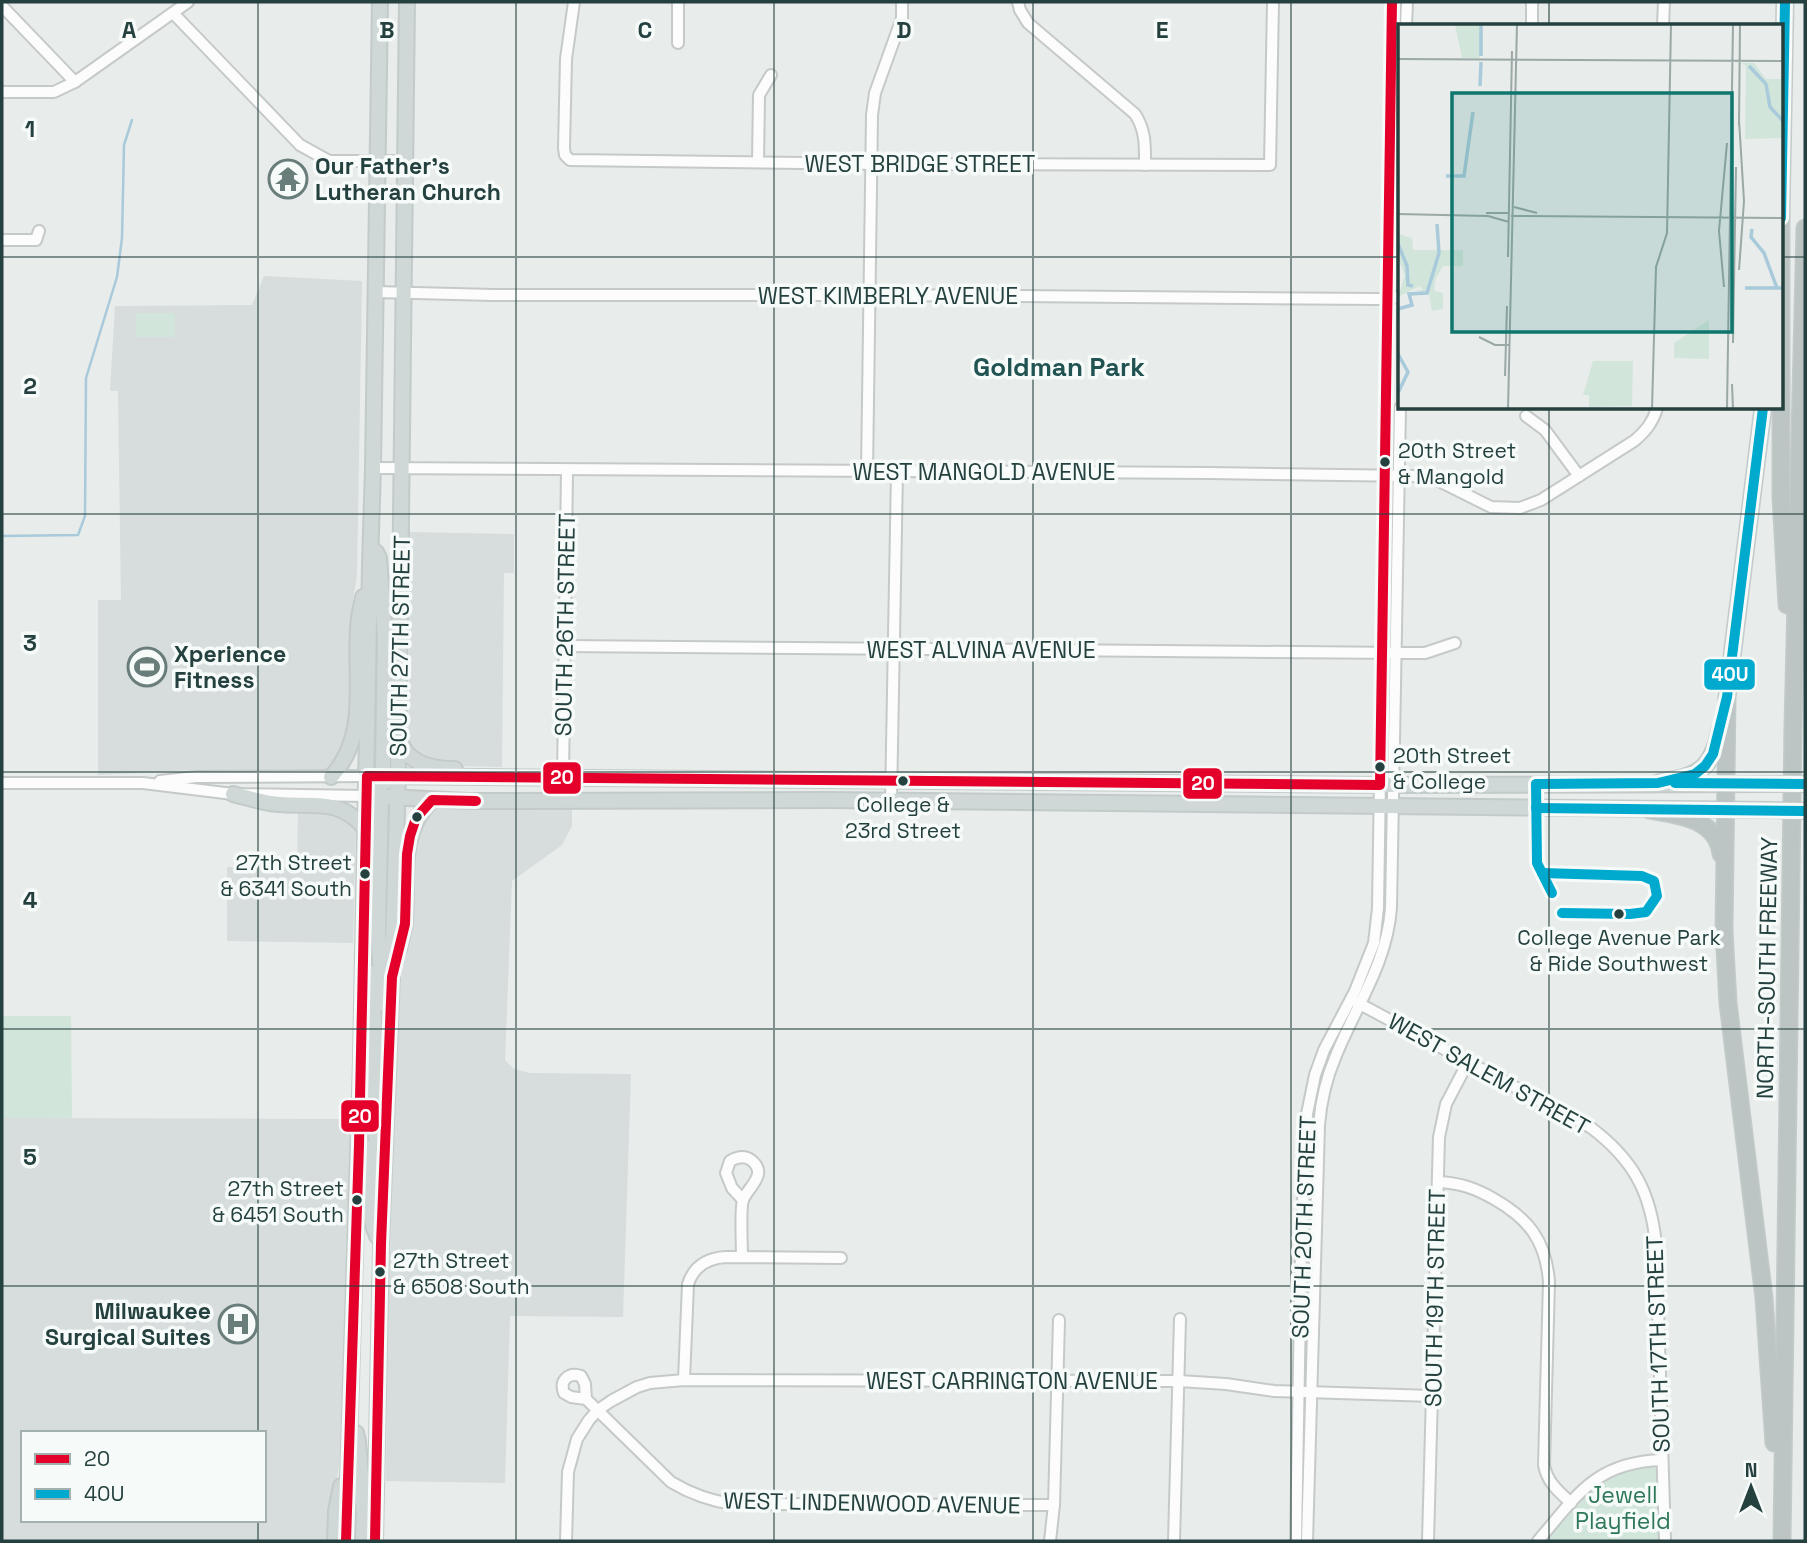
<svg xmlns="http://www.w3.org/2000/svg" width="1807" height="1543" font-family="'Space Grotesk',sans-serif">
<style>
.built{fill:#d6dddc;fill-rule:evenodd}
.green{fill:#d1e5db}
.lines{fill:none;stroke-linecap:round;stroke-linejoin:round}
.stream{stroke:#a9cada;stroke-width:2.5}
.minor-casing{stroke:#c5c9c8;stroke-width:14}
.major-casing{stroke:#c3cbca;stroke-width:18}
.highway-casing{stroke:#c3cbca;stroke-width:19}
.minor{stroke:#fcfcfc;stroke-width:10}
.major{stroke:#cfd7d7;stroke-width:14}
.highway{stroke:#bcc4c4;stroke-width:16}
.major-bridge-casing{stroke:#c3cbca;stroke-width:18;stroke-linecap:butt}
.major-bridge{stroke:#cfd7d7;stroke-width:14}
.bus-1-casing{stroke:#f6fbf9;stroke-width:16}
.bus-2-casing{stroke:#f6fbf9;stroke-width:16}
.bus-1{stroke:#e4002b;stroke-width:10}
.bus-2{stroke:#00a9ce;stroke-width:10}
.grid{fill:none;stroke:#24413f;stroke-width:2;stroke-opacity:0.55}
.bus-dot{fill:#24413f;stroke:#f6fbf9;stroke-width:2.5}
.labels{text-anchor:middle;stroke-width:7;stroke-linejoin:round;paint-order:stroke}
.bus-label{font-size:21px;fill:#24413f;stroke:#f6fbf9;text-anchor:start}
.street-label{font-size:23px;fill:#24413f;stroke:#f6fbf9}
.poi-label{font-size:23px;font-weight:bold;fill:#24413f;stroke:#f6fbf9;text-anchor:start}
.park-label{font-size:23px;fill:#2e7859;stroke:#f6fbf9}
.quarter-label{font-size:26px;font-weight:bold;fill:#205351;stroke:#f6fbf9}
.inset-river{fill:none;stroke:#a9cada;stroke-width:3.5}
.inset-road{fill:none;stroke:#9aa8a6;stroke-width:2}
.view{fill:#0f766e;fill-opacity:0.15;stroke:#0f766e;stroke-width:3.5}
.inset-edge{fill:none;stroke:#24413f;stroke-width:3.5}
.grid-label{font-size:23px;text-anchor:middle;font-weight:bold;fill:#24413f;stroke:#f6fbf9;stroke-width:7;stroke-linejoin:round;paint-order:stroke}
.line-badge{stroke:#f6fbf9;stroke-width:2.5}
.badge-label{font-size:19px;text-anchor:middle;font-weight:bold;fill:#fff}
</style>
<rect width="100%" height="100%" fill="#e8eceb"/>
<g class="built">
<path d="M264,276L362,281L357,576L353,600L357,601L350,737L330,769L325,770H193L98,775V600H121L118,391H110L115,306L252,305Z"/>
<path d="M407,532L514,534V573H504L502,767L455,766L416,756L408,742L409,649L407,596Z"/>
<path d="M440,806L572,807V826L562,845L512,881L505,1060L514,1069L530,1073L631,1074L623,1317L510,1316L505,1483L386,1481L387,1355L394,1121L401,979L408,924L415,833L433,807Z"/>
<path d="M298,807L325,809L356,825L353,943L227,941V867H297Z"/>
<path d="M2,1118L351,1119L346,1314L339,1465L333,1506L332,1541H2ZM23,1433H264V1520H23Z"/>
</g>
<g class="green">
<rect x="136" y="313" width="39" height="24"/>
<path d="M2,1016H71L72,1118H2Z"/>
<path d="M1646,1466L1654,1467L1658,1471L1660,1541H1545L1592,1489L1617,1474Z"/>
</g>
<g class="lines">
<path class="stream" d="M2,536L78,535L85,516L86,378L117,277L122,238L124,145L132,120"/>
<defs>
<g id="minor">
<path d="M574,2L566,59L564,148L565,155L570,160L881,164L1270,165L1273,2"/>
<path d="M678,2V43"/>
<path d="M1018,2L1020,10L1028,23L1135,114C1146,131 1145,146 1145,165"/>
<path d="M2,6L75,82"/>
<path d="M173,13L300,145L329,161H404"/>
<path d="M1406,26L1407,2"/>
<path d="M1532,26V2"/>
<path d="M1663,26L1664,2"/>
<path d="M2,92H54L75,82L188,2"/>
<path d="M758,162L759,95L771,75"/>
<path d="M2,240H36L39,231"/>
<path d="M376,292L493,295H878L1379,299L1399,297"/>
<path d="M1526,416L1545,430L1579,476"/>
<path d="M373,468L1209,473L1413,476L1437,480L1491,507L1520,508L1541,500L1634,441C1646,431 1653,422 1657,408"/>
<path d="M867,472L872,115L875,93L902,18V2"/>
<path d="M565,646L1405,653H1425L1455,643"/>
<path d="M563,779L567,470"/>
<path d="M160,781L196,777L367,776"/>
<path d="M2,783H143L233,794L367,796"/>
<path d="M891,801L897,472"/>
<path d="M1356,1002L1590,1127C1633,1159 1651,1192 1656,1245L1665,1541"/>
<path d="M1438,1182C1460,1183 1475,1188 1494,1199C1529,1219 1546,1241 1549,1282L1544,1465C1547,1482 1558,1491 1571,1503"/>
<path d="M742,1257C742,1245 740,1208 743,1200C748,1187 769,1174 751,1160C744,1155 737,1157 730,1161L726,1173L732,1188L743,1200"/>
<path d="M684,1380L688,1284C694,1266 707,1258 726,1257L841,1258"/>
<path d="M586,1399L585,1384L581,1376C569,1372 559,1380 564,1393L571,1397L586,1399L671,1482C691,1494 710,1501 733,1504L1054,1505"/>
<path d="M566,1541L568,1472L577,1439L589,1420L598,1410L611,1401L637,1387L650,1383L684,1380L1179,1381L1226,1384L1274,1391L1433,1396"/>
<path d="M1050,1541L1054,1505L1059,1320"/>
<path d="M1174,1541L1180,1319"/>
<path d="M1296,1541L1301,1250L1307,1114L1315,1075L1324,1050L1355,991L1374,943L1378,908L1392,2"/>
<path d="M1307,1541L1319,1125C1321,1102 1326,1079 1335,1058C1355,1007 1387,964 1391,908L1400,408"/>
<path d="M1428,1541L1439,1137L1446,1104L1468,1062"/>
<path d="M1538,1541C1577,1495 1596,1462 1662,1460"/>
</g>
<g id="major">
<path d="M376,552L379,558L385,637L383,766L386,782"/>
<path d="M399,740C402,745 405,752 409,755C420,766 440,769 455,769"/>
<path d="M367,776L1380,785L1770,784"/>
<path d="M367,776L377,785L381,797L378,929L383,1004"/>
<path d="M331,777C372,733 352,672 359,618C360,611 362,604 363,597"/>
<path d="M233,794C245,797 258,801 270,803C309,809 338,794 366,830"/>
<path d="M367,796L469,801L829,800L1769,810"/>
<path d="M399,949C401,940 404,930 405,921C408,878 398,833 432,800"/>
<path d="M370,973L375,1034L373,1126L377,1141L385,1145"/>
<path d="M359,1145C367,1147 369,1149 372,1157C371,1183 366,1212 377,1236"/>
<path d="M356,1433L358,1441L364,1513L363,1541"/>
<path d="M335,1541L336,1511L341,1486"/>
<path d="M346,1541L361,1061L370,564L373,468L380,2"/>
<path d="M375,1541L381,1244L392,977L398,776L407,2"/>
</g>
<g id="highway">
<path d="M1785,2L1781,216V497L1787,605"/>
<path d="M1763,408L1727,697L1724,931L1728,1003L1764,1298L1774,1443"/>
<path d="M1658,783C1697,776 1711,772 1720,730"/>
<path d="M1649,810C1677,815 1717,818 1721,854"/>
<path d="M1782,1541L1793,726L1805,228"/>
</g>
</defs>
<use href="#minor" class="minor-casing"/>
<use href="#major" class="major-casing"/>
<use href="#highway" class="highway-casing"/>
<use href="#minor" class="minor"/>
<use href="#major" class="major"/>
<use href="#highway" class="highway"/>
<defs>
<g id="major-bridge">
<path d="M1770,784H1805"/>
<path d="M1769,810L1805,811"/>
</g>
</defs>
<use href="#major-bridge" class="major-bridge-casing"/>
<use href="#major-bridge" class="major-bridge"/>
<defs>
<g id="bus-1">
<path d="M346,1541L359,1145L367,776L1380,785L1392,2"/>
<path d="M375,1541L381,1244L392,977L405,924L407,854L410,836L416,818L432,800L476,801"/>
</g>
<g id="bus-2">
<path d="M1781,218L1785,2"/>
<path d="M1675,783L1805,784"/>
<path d="M1536,784L1658,783L1695,774L1705,766L1713,754L1727,697L1763,408"/>
<path d="M1536,784L1537,863L1552,893"/>
<path d="M1536,808L1805,811"/>
<path d="M1542,873L1642,876L1654,881L1657,896L1646,912L1630,914L1562,913"/>
</g>
</defs>
<use href="#bus-1" class="bus-1-casing"/>
<use href="#bus-2" class="bus-2-casing"/>
<use href="#bus-1" class="bus-1"/>
<use href="#bus-2" class="bus-2"/>
</g>
<path class="grid" d="M258,2V1433M516,2V1541M774,2V1541M1033,2V1541M1291,2V1541M1549,2V26M2,257H1399M1781,257H1805M1549,408V1541M2,514H1805M2,772H1805M2,1029H1805M2,1286H1805M258,1520V1541"/>
<defs>
<symbol id="temple-ring" viewBox="-11 -11 22 22"><circle r="9.5" fill="#f6fbf9" stroke="#697d7b" stroke-width="1.5"/><path d="M0-6L5-2H3V0L6.5 2.5H4V6H1.5V3h-3V6H-4V2.5H-6.5L-3 0V-2H-5Z" fill="#697d7b"/></symbol>
<symbol id="stadium-ring" viewBox="-11 -11 22 22"><circle r="9.5" fill="#f6fbf9" stroke="#697d7b" stroke-width="1.5"/><path d="M0-5a6.5 5 0 1 0 0 10a6.5 5 0 1 0 0-10ZM-3.5-1.8h7v3.6h-7Z" fill="#697d7b"/></symbol>
<symbol id="hospital-ring" viewBox="-11 -11 22 22"><circle r="9.5" fill="#f6fbf9" stroke="#697d7b" stroke-width="1.5"/><path d="M-5-5h3v3.5h4V-5h3V5h-3V1.5h-4V5h-3Z" fill="#697d7b"/></symbol>
</defs>
<g fill-rule="evenodd">
<use href="#temple-ring" x="266" y="157" width="44" height="44"/>
<use href="#stadium-ring" x="125" y="645" width="44" height="44"/>
<use href="#hospital-ring" x="216" y="1302" width="44" height="44"/>
</g>
<g class="bus-dot">
<circle cx="1385" cy="462" r="6"/>
<circle cx="1380" cy="767" r="6"/>
<circle cx="903" cy="781" r="6"/>
<circle cx="417" cy="817" r="6"/>
<circle cx="365" cy="874" r="6"/>
<circle cx="1619" cy="914" r="6"/>
<circle cx="357" cy="1200" r="6"/>
<circle cx="380" cy="1272" r="6"/>
</g>
<g class="labels">
<g class="bus-label">
<text x="1398" y="458">20th Street<tspan x="1398" dy="26">&amp; Mangold</tspan></text>
<text x="1393" y="763">20th Street<tspan x="1393" dy="26">&amp; College</tspan></text>
<text x="903" y="812" text-anchor="middle">College &amp;<tspan x="903" dy="26">23rd Street</tspan></text>
<text x="352" y="870" text-anchor="end">27th Street<tspan x="352" dy="26">&amp; 6341 South</tspan></text>
<text x="1619" y="945" text-anchor="middle">College Avenue Park<tspan x="1619" dy="26">&amp; Ride Southwest</tspan></text>
<text x="344" y="1196" text-anchor="end">27th Street<tspan x="344" dy="26">&amp; 6451 South</tspan></text>
<text x="393" y="1268">27th Street<tspan x="393" dy="26">&amp; 6508 South</tspan></text>
</g>
<g class="street-label">
<text x="920" y="172">WEST BRIDGE STREET</text>
<text x="888" y="304">WEST KIMBERLY AVENUE</text>
<text x="984" y="480">WEST MANGOLD AVENUE</text>
<text transform="translate(565 625) rotate(-89)" y="8">SOUTH 26TH STREET</text>
<text transform="translate(400 646) rotate(-89)" y="8">SOUTH 27TH STREET</text>
<text x="981" y="658">WEST ALVINA AVENUE</text>
<text transform="translate(1767 968) rotate(-89)" y="8">NORTH-SOUTH FREEWAY</text>
<text transform="translate(1489 1074) rotate(29)" y="8">WEST SALEM STREET</text>
<text transform="translate(1304 1227) rotate(-88)" y="8">SOUTH 20TH STREET</text>
<text transform="translate(1435 1298) rotate(-89)" y="8">SOUTH 19TH STREET</text>
<text transform="translate(1658 1344) rotate(-92)" y="8">SOUTH 17TH STREET</text>
<text x="1012" y="1389">WEST CARRINGTON AVENUE</text>
<text transform="translate(872 1503) rotate(1)" y="8">WEST LINDENWOOD AVENUE</text>
</g>
<g class="poi-label">
<text x="315" y="174">Our Father's<tspan x="315" dy="26">Lutheran Church</tspan></text>
<text x="174" y="662">Xperience<tspan x="174" dy="26">Fitness</tspan></text>
<text x="211" y="1319" text-anchor="end">Milwaukee<tspan x="211" dy="26">Surgical Suites</tspan></text>
</g>
<g class="park-label">
<text x="1623" y="1503">Jewell<tspan x="1623" dy="26">Playfield</tspan></text>
</g>
<g class="quarter-label">
<text x="1059" y="376">Goldman Park</text>
</g>
</g>
<g transform="translate(1398 24)">
<rect width="385" height="385" fill="#e8eceb"/>
<path d="M83,0L82,34H64L57,1ZM343,39H356L368,55H385V114L347,115L348,42ZM0,195L1,210L14,214L15,226H65V242H45L38,254L36,267L45,269V285L34,287L31,270L16,266H25L22,262L0,273L7,251L0,235ZM311,296V335L276,334V319ZM195,337H235L234,382L191,383V371H185Z" fill="#d1e5db"/>
<path class="inset-river" d="M83,32V0M351,42L368,60L372,83L385,97M82,62L83,38M48,152H66L75,88M354,205L353,213L366,229L379,264M0,220L9,242L10,261L15,262M347,264H385M0,285L14,281L11,270L29,269L41,229L39,200M0,330L10,348L0,369"/>
<path class="inset-road" d="M0,35L385,37M341,96L346,177L341,246M341,101L342,0M116,183L139,189M88,189H110M0,190L90,192M90,192L111,198M113,192L385,194M110,233L114,27M326,263L321,207L329,119M81,313L97,321H111M335,319L338,143M107,352L109,282M334,360L335,385M110,385L119,0M254,385L258,243L269,209L273,0M329,385L335,0"/>
<path class="view" d="M54,69H334V308H54Z"/>
<rect width="385" height="385" class="inset-edge"/>
</g>
<g class="grid-label">
<text x="129" y="38">A</text>
<text x="387" y="38">B</text>
<text x="645" y="38">C</text>
<text x="904" y="38">D</text>
<text x="1162" y="38">E</text>
<text x="30" y="137">1</text>
<text x="30" y="394">2</text>
<text x="30" y="651">3</text>
<text x="30" y="908">4</text>
<text x="30" y="1165">5</text>
</g>
<g class="line-badge">
<rect x="1703" y="658" width="53" height="33" rx="7" fill="#00a9ce"/>
<rect x="542" y="761" width="40" height="34" rx="7" fill="#e4002b"/>
<rect x="1182" y="767" width="41" height="33" rx="7" fill="#e4002b"/>
<rect x="340" y="1099" width="40" height="34" rx="7" fill="#e4002b"/>
</g>
<g class="badge-label">
<text x="1730" y="681">40U</text>
<text x="562" y="784">20</text>
<text x="1203" y="790">20</text>
<text x="360" y="1123">20</text>
</g>
<rect width="1807" height="1543" fill="none" stroke="#24413f" stroke-width="7"/>
<rect x="21" y="1431" width="245" height="91" fill="#f6fbf9" stroke="#a2b1af" stroke-width="2"/>
<rect x="35" y="1454" width="35" height="10" fill="#e4002b" stroke="#a2b1af" stroke-width="2"/>
<text x="84" y="1466" font-size="21" fill="#24413f">20</text>
<rect x="35" y="1489" width="35" height="10" fill="#00a9ce" stroke="#a2b1af" stroke-width="2"/>
<text x="84" y="1501" font-size="21" fill="#24413f">40U</text>
<g transform="translate(1751 1487)" stroke="#f6fbf9" stroke-width="5" paint-order="stroke">
<path d="M0-5L12 26L0 18L-12 26Z" fill="#24413f"/>
<text y="-10" font-size="19" font-weight="bold" text-anchor="middle" fill="#24413f">N</text>
</g>
</svg>
